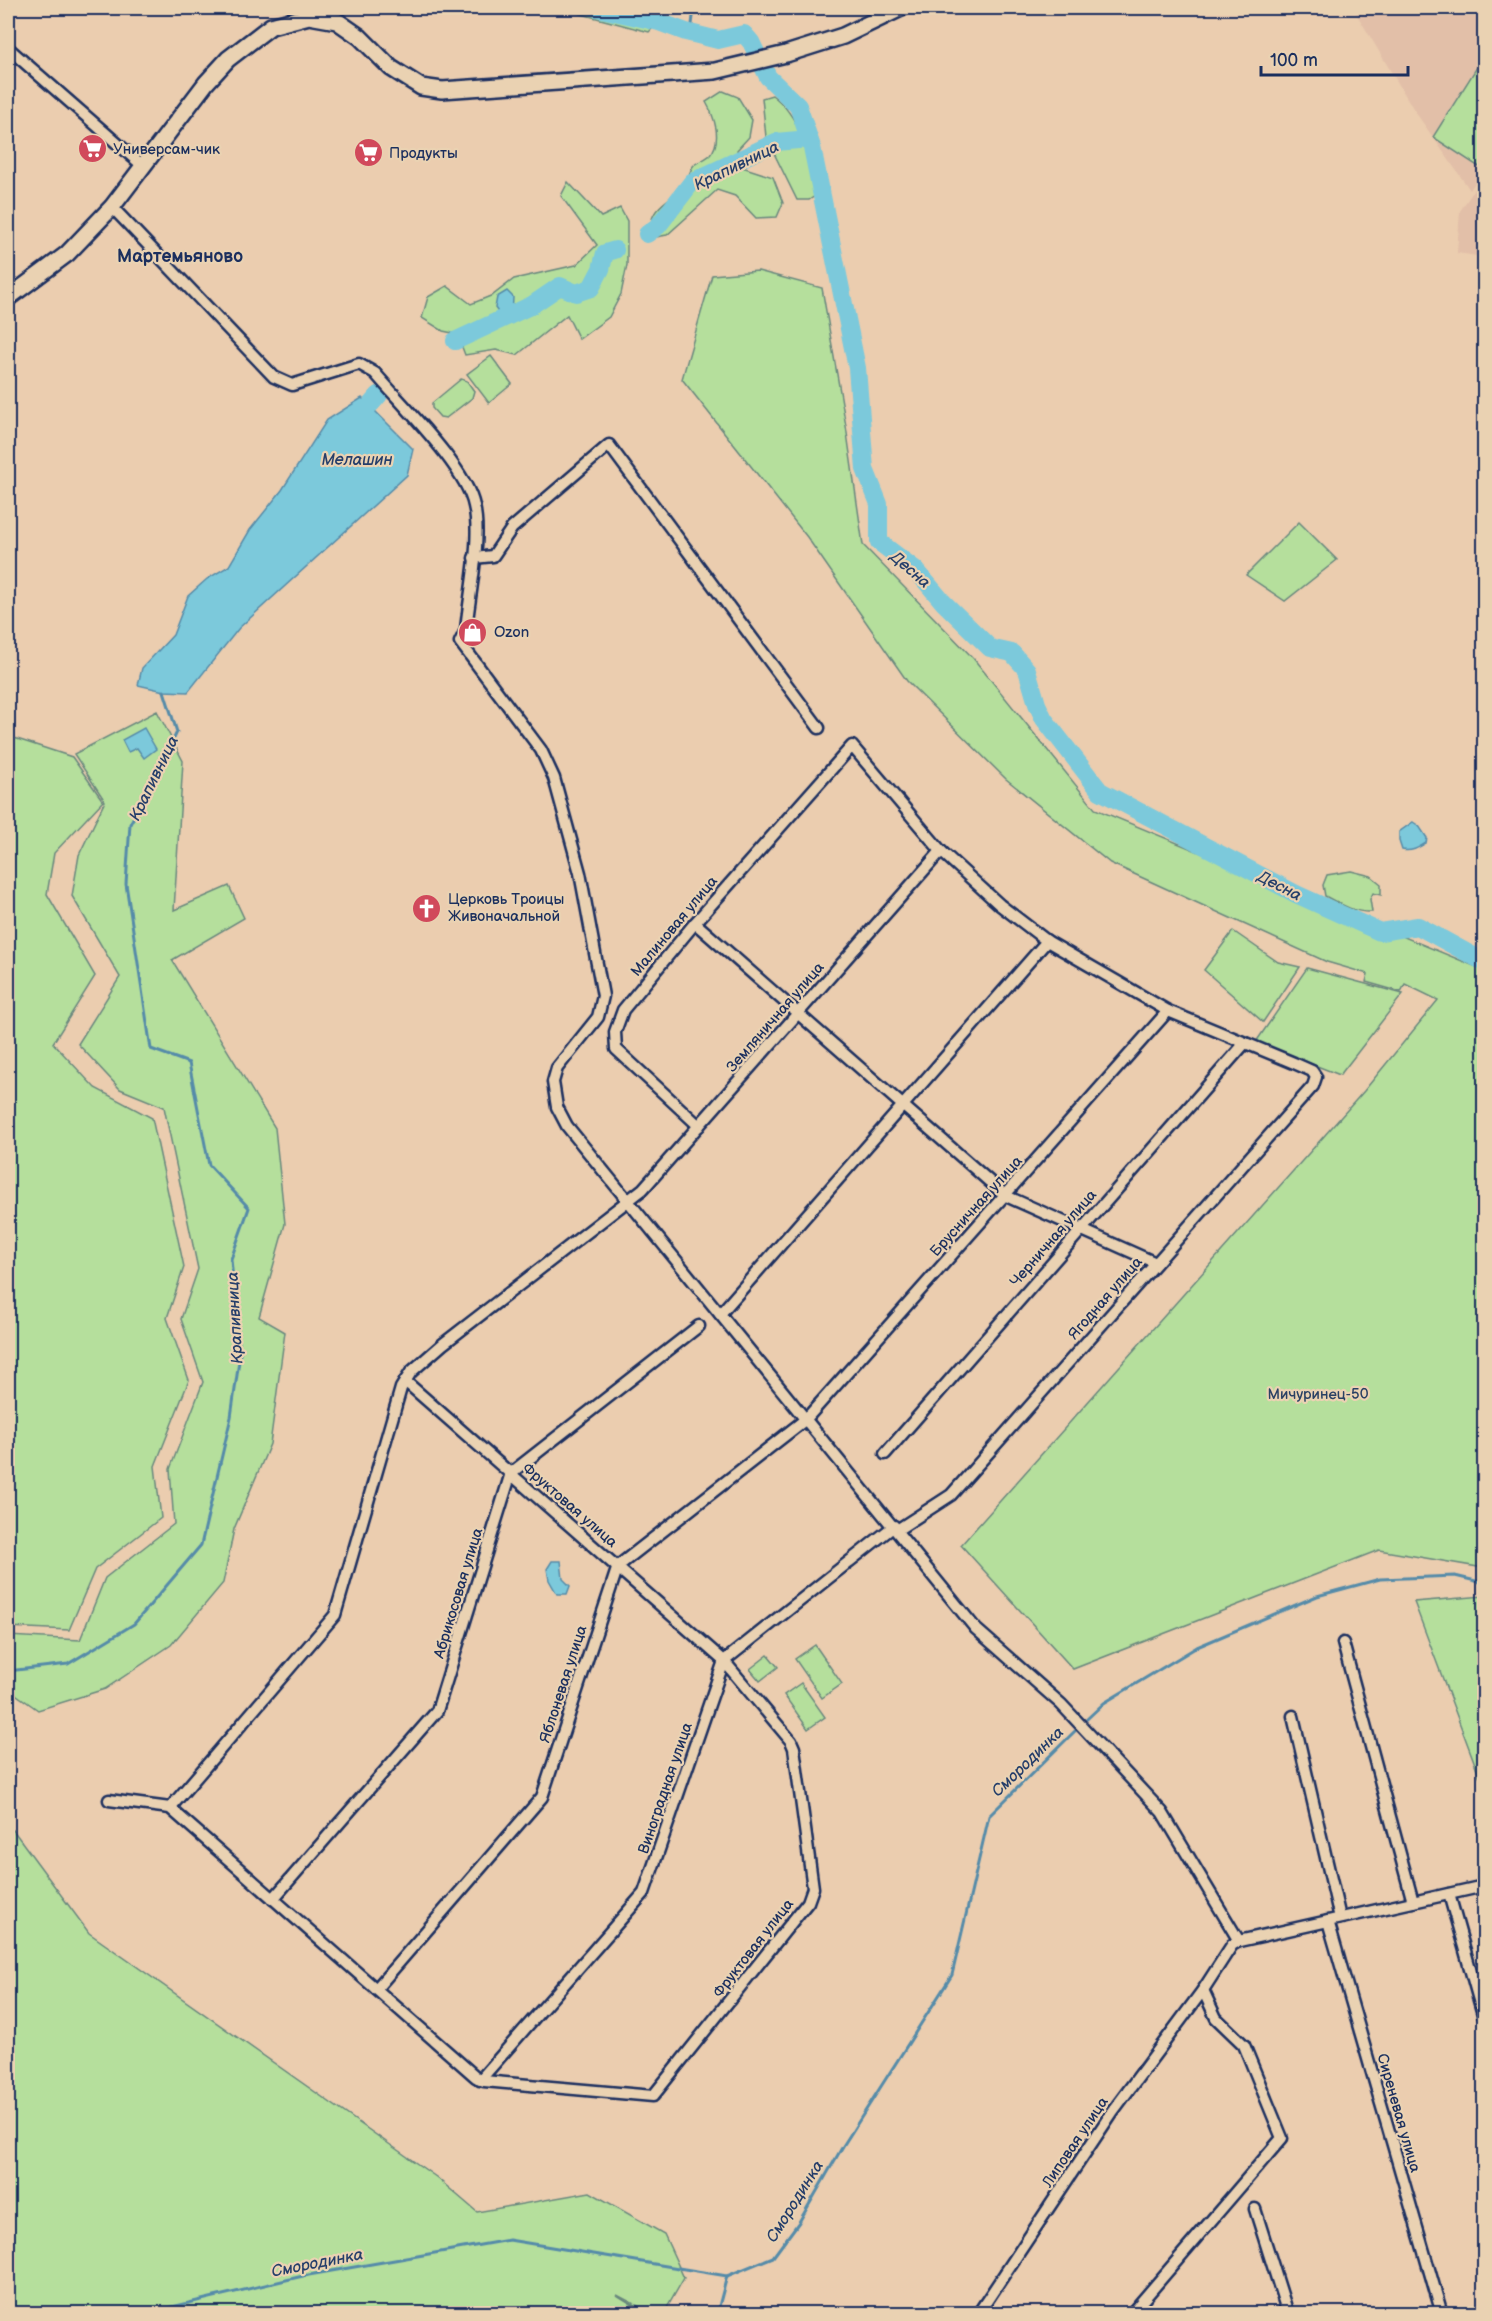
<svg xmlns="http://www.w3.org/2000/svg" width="1492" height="2321" font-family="'Balsamiq Sans',sans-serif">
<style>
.built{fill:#e2bfa8}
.green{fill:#b5df9c;stroke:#68877d;stroke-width:1.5}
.water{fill:#7cc9db;stroke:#558ba9;stroke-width:1.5}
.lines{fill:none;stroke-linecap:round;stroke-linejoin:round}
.stream{stroke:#558ba9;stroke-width:3}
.river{stroke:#7cc9db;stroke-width:18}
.street-casing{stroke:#1b2f5e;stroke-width:15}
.secondary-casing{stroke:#1b2f5e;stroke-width:20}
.street{stroke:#ead2b2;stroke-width:10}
.secondary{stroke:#ead2b2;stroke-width:15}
.labels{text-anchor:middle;stroke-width:4.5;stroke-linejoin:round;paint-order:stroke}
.poi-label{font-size:15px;fill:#1b2f5e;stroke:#ead2b2;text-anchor:start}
.street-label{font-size:15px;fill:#1b2f5e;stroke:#ead2b2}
.park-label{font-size:15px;fill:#2a4164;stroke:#ead2b2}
.water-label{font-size:16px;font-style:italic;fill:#253e6a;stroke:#ead2b2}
.quarter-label{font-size:18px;font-weight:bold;fill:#1b2f5e;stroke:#ead2b2}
</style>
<rect width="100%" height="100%" fill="#ebcdaf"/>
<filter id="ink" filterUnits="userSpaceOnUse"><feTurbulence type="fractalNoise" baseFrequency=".0167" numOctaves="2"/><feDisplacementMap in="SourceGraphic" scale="12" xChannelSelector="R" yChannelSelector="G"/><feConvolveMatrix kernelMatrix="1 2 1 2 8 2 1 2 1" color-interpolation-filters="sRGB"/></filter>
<g filter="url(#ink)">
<g class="built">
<path d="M1353,8H1484V169L1470,190L1416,113Z"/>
<path d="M1484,175V257L1457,253L1460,211Z"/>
</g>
<g class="green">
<path d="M569,8H660L664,16L649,32L574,12Z"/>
<path d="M1484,56V158L1479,167L1433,137Z"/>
<path d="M723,91L738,97L752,120L749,137L737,150L742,167L773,177L783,203L777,217L756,218L735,196L717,190L667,235L650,238C648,203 669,205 686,182C689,177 690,169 694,165C699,161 706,159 710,155C723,140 714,116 706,102Z"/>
<path d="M772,95C802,117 810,160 818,194L809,200H797L766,137L762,98Z"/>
<path d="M568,182L601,217L620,208L627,221V265L621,294L609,317L579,339L567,315L517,355L496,350L465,355L457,334L443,331L422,318L428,297L447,286L471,304L493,295L514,279L576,265L597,245L561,196Z"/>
<path d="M758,271L822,288L846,426L863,545L973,658L1095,809L1484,970V1568L1379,1550L1073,1669L961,1545L1364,1091L1438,1000L1405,984L1401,992L1366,982L1368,974L1327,962L1110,863L1006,779L907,681L807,537L682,379L712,275Z"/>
<path d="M491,356L512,384L489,403L467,374Z"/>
<path d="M461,379L467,381L474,391L472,398L446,418L440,417L432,408V403Z"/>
<path d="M1299,522L1337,560L1285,601L1246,575Z"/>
<path d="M157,711L183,761L174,910L229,886L244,918L172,960L275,1128L285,1224L259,1317L285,1332L270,1444L234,1529L223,1583L171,1645L105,1689L38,1710L14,1693H8V1636L80,1640L105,1578L174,1524L170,1469L203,1382L181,1319L198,1269L164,1107L120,1089L78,1044L120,977L72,896L79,855L105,801L74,754Z"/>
<path d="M8,736L72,757L103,801L54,853L47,894L95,976L53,1043L95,1088L152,1118L184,1267L167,1318L189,1380L155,1466L161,1518L95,1569L69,1630L8,1627Z"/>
<path d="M1351,871L1371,876L1381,884V895L1373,893L1370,899L1372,912C1355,913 1340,904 1325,896L1323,885L1327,875Z"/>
<path d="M1233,931L1278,962L1300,967L1263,1022L1204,970Z"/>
<path d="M1307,968L1403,994L1340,1075L1256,1042Z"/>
<path d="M1484,1596V1788L1414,1602Z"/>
<path d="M815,1645L842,1684L822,1698L795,1659Z"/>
<path d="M768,1655L778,1667L760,1681L750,1669Z"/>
<path d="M801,1683L825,1717L808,1729L784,1695Z"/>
<path d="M8,1829L13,1830L89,1933L436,2177L477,2212L590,2192L664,2234L684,2278L664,2313H651L617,2295L646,2313H577L580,2307L569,2314L8,2313Z"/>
</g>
<g class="water">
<path d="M507,291L513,297L512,316L505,322L495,308L497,297Z"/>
<path d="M362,398L413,449L407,475L239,628L188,692L164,691L138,685L142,668L173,635L188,596L207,579L229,566L250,530L282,490L327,420Z"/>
<path d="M144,728L156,749L144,758L137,748L128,752L122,740Z"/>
<path d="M1413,822L1419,826L1427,838L1426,843C1418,848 1412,852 1402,850L1399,841V832Z"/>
<path d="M552,1561H561L563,1579L570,1586L567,1594H557L549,1580L547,1569Z"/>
</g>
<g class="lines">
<g class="stream">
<path d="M691,33L694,8"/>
<path d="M8,1671L68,1664L134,1624L201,1545L231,1417L240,1354L231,1259L249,1208L209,1165L189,1063L151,1049L126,884L130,824L159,770L177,732L164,691"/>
<path d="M1087,1719L1104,1703L1197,1647L1317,1596L1380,1579L1455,1576L1484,1583"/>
<path d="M142,2314L303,2276L509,2240L727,2276L773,2257L799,2222L843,2146L952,1975L989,1816L1075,1731"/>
<path d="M717,2314L727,2276"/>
</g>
<g class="river">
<path d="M597,8L659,22L686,32L718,40L744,34L751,42L768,77L798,106L812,147L857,368L865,469L879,504V542L916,570L943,602L990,648L1012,653L1027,670L1037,704L1044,719L1100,791L1296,894L1380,932L1418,926L1484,962"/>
<path d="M647,234L658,226L692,182L776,142L809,139"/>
<path d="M455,341L532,305L560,286L576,293L591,288L601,269L605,253L615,250"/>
<path d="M371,404L379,395"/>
</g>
<defs>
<g id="street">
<path d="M324,8L336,20"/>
<path d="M8,48L143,166"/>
<path d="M112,207L274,377L292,385L359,364L375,373C402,405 466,467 474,506C482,538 469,596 466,630L460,642L541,750L554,778L580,873L603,996L598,1017L557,1068L553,1082L557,1107L567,1126L976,1629L1061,1704L1162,1812L1239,1941"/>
<path d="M474,558L493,556L512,528L609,445L819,728"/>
<path d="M695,923L1006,1196L1156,1263"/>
<path d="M699,1126L616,1049L615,1032L623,1010L695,923L852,746L941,851L1000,905L1047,941L1168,1011L1294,1063L1312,1071L1316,1077L1313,1086L951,1495L897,1530"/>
<path d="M720,1314L1047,941"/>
<path d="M885,1454L1245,1043"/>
<path d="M1343,1643L1413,1902"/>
<path d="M1293,1716L1340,1918"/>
<path d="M109,1800L170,1808L476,2077L484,2081L653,2096L808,1902L813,1888L794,1748L791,1741L724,1661L405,1381"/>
<path d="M170,1808L335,1615L401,1388L411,1372L443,1344L643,1189L941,851"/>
<path d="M1449,1894L1484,2018"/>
<path d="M273,1899L437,1711L511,1473L699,1326"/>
<path d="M1328,1921L1442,2314"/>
<path d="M376,1989L542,1797L618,1566L806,1419L1168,1011"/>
<path d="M480,2080L644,1893L724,1661L894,1526"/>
<path d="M1255,2209L1288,2314"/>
<path d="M978,2314L1113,2111L1203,1990L1232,1945L1239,1941L1484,1886"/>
<path d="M1131,2314L1282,2138L1244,2045L1216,2018L1203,1990"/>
</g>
<path id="secondary" d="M8,298L67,254L112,207L206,83L228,59L271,26L309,16L337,21L360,37L391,68L421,87L442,90L715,71L786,54L843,36L901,8"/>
</defs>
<use href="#street" class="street-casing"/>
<use href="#secondary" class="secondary-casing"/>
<use href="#street" class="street"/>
<use href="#secondary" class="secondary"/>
</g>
</g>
<defs>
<symbol id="supermarket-disc" viewBox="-11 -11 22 22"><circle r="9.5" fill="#d1495b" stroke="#ead2b2"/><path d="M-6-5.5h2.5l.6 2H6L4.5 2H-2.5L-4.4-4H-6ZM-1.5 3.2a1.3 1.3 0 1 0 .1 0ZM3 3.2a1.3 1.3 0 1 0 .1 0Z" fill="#fff"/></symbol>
<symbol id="shop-disc" viewBox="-11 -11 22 22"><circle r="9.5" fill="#d1495b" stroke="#ead2b2"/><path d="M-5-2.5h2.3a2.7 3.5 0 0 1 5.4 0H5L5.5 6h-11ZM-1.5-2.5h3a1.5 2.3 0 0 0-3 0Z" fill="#fff"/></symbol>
<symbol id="church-disc" viewBox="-11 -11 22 22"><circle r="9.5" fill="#d1495b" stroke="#ead2b2"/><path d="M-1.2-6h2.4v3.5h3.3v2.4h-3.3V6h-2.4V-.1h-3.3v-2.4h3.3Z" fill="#fff"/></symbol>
</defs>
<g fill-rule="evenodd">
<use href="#supermarket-disc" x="76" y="132" width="33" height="33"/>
<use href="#supermarket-disc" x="352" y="136" width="33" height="33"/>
<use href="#shop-disc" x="456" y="616" width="33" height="33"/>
<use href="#church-disc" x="410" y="892" width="33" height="33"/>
</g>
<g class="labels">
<g class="poi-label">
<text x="113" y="154">Универсам-чик</text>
<text x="389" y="158">Продукты</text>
<text x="494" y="637">Ozon</text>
<text x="448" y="904">Церковь Троицы<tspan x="448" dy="17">Живоначальной</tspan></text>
</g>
<g class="street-label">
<text transform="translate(674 926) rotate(-50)" y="5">Малиновая улица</text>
<text transform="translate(775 1017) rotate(-49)" y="5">Земляничная улица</text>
<text transform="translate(976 1206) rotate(-48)" y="5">Брусничная улица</text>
<text transform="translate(1053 1238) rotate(-49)" y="5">Черничная улица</text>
<text transform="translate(1105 1298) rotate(-49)" y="5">Ягодная улица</text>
<text transform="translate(570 1505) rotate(41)" y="5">Фруктовая улица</text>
<text transform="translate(458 1593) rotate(-73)" y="5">Абрикосовая улица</text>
<text transform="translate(563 1684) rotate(-72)" y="5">Яблоневая улица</text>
<text transform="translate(665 1788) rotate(-71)" y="5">Виноградная улица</text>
<text transform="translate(753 1948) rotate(-52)" y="5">Фруктовая улица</text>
<text transform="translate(1399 2113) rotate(74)" y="5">Сиреневая улица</text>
<text transform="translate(1075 2142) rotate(-56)" y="5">Липовая улица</text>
</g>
<g class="park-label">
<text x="1318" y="1399">Мичуринец-50</text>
</g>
<g class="water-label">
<text transform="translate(736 165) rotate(-26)" y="6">Крапивница</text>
<text x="357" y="465">Мелашин</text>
<text transform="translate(911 569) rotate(41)" y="6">Десна</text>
<text transform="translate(153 778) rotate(-64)" y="6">Крапивница</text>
<text transform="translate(1280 885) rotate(27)" y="6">Десна</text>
<text transform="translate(234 1318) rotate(-93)" y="6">Крапивница</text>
<text transform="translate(1027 1761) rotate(-44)" y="6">Смородинка</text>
<text transform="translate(794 2201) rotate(-58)" y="6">Смородинка</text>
<text transform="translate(317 2262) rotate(-11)" y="6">Смородинка</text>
</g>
<g class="quarter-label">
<text x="180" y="262">Мартемьяново</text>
</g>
</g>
<rect width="1492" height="2321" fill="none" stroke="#ead2b2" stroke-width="30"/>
<rect x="15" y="15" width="1462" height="2291" fill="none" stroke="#1b2f5e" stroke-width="2" filter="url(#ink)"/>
<path d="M1261 66v9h147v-9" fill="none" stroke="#1b2f5e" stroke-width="3"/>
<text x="1270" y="66" font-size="18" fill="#1b2f5e" stroke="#ead2b2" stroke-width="4.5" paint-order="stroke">100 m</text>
</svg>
